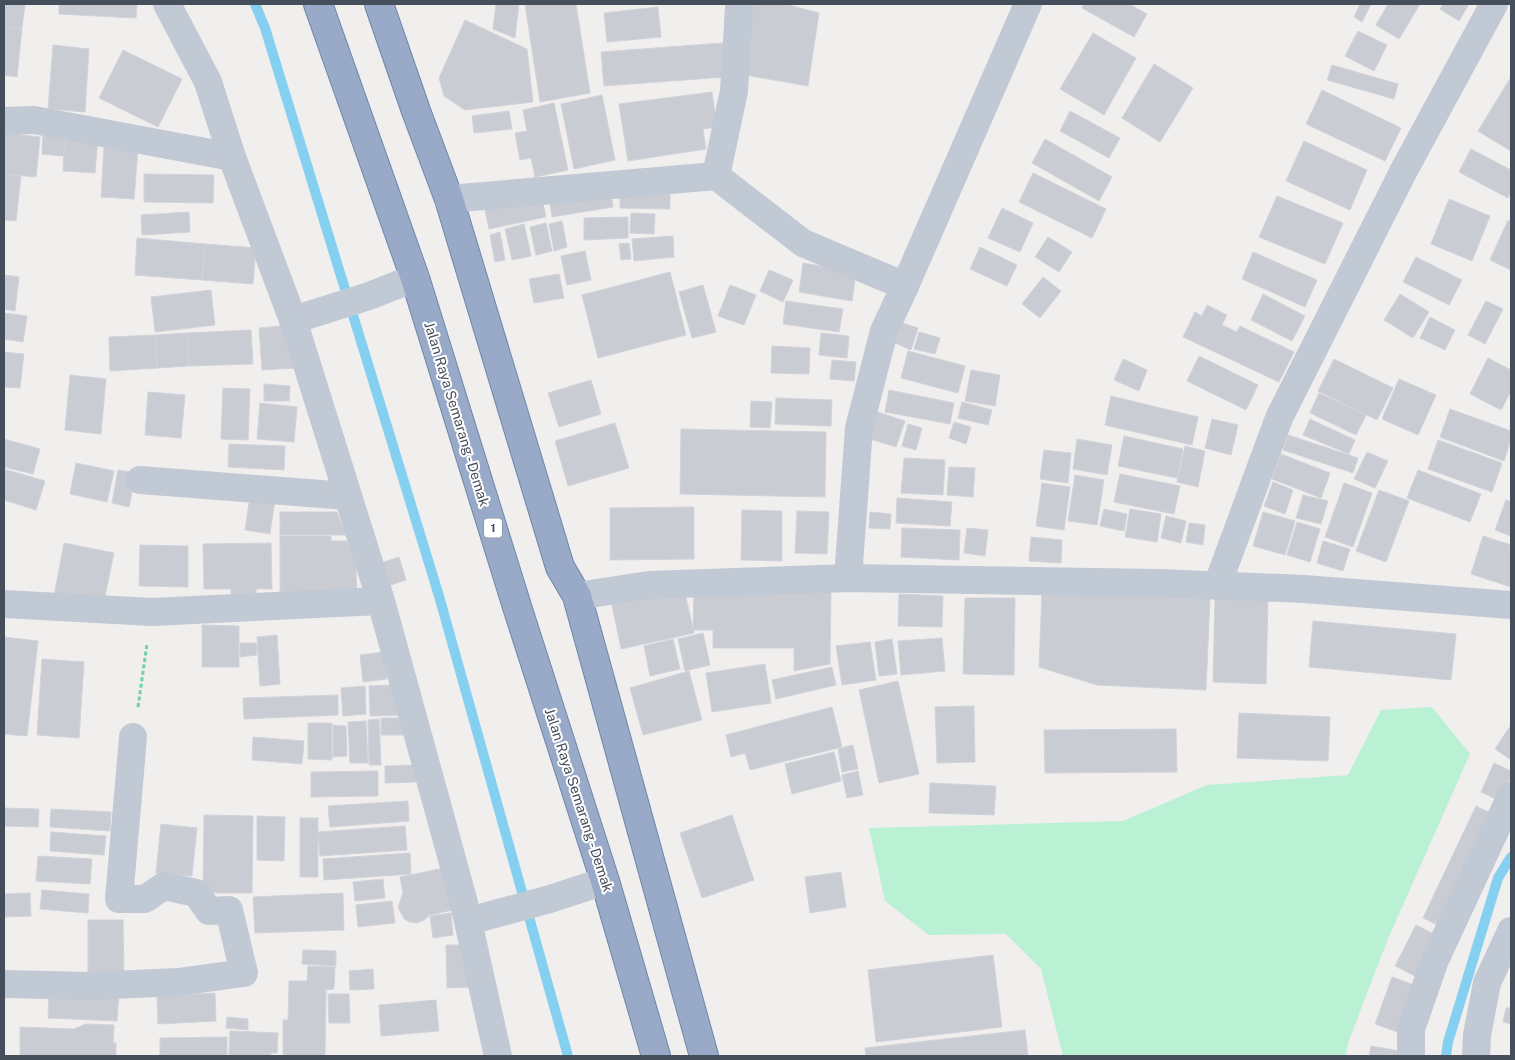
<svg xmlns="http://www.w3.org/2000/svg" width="1515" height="1060" font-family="'Public Sans',sans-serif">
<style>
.green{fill:#baf1d4}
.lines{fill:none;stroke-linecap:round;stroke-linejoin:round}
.stream{stroke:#85d0f0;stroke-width:10}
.building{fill:#caccd4;stroke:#d2d3da}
.trunk-casing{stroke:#6e86ab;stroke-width:30}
.path{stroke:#70d1aa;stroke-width:3;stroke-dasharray:4 2.5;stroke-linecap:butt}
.minor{stroke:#c1c9d4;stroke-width:28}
.tertiary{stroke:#c1c9d4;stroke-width:28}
.trunk{stroke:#98aac8;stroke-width:28}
.labels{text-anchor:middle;stroke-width:4;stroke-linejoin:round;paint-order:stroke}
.shield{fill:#fff;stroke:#7d848d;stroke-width:1}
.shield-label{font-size:12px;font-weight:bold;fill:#454f5c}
.street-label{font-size:14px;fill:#454f5c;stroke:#fff}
</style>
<rect width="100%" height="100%" fill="#f1eeee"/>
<path class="green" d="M1432,707L1470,754L1388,939L1348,1043L1346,1056H1063L1041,969L1006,934L929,935L885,901L869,828L1123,821L1207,785L1348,775L1381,710Z"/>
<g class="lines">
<g class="stream">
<path d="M255,4L265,28L439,596L568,1056"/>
<path d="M1446,1056L1448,1042L1498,878L1511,857"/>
</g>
</g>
<g class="building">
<path d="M4,4H25L22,28L4,27Z"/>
<path d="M59,4H137L136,18L59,14Z"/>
<path d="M496,4H519L515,38L493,29Z"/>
<path d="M525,4H576L590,93L540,102Z"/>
<path d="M753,4H785L819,13L808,86L745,75Z"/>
<path d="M1084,4H1129L1147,14L1134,37L1082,8Z"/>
<path d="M1360,4H1371L1362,22L1354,17Z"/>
<path d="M1388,4H1420L1399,39L1376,25Z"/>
<path d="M1443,4H1469L1459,21L1440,9Z"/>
<path d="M658,7L661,37L607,42L604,13Z"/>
<path d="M465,20L527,49L533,102L465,110L444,96L439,78Z"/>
<path d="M4,27L22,28L17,77L4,75Z"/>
<path d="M1358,31L1387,45L1374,71L1345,56Z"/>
<path d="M1093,33L1136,58L1104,115L1060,89Z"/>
<path d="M723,43L725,77L604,86L601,52Z"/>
<path d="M53,45L89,49L85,112L48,109Z"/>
<path d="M123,50L182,79L158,127L99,98Z"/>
<path d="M1154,64L1193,88L1160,142L1122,118Z"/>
<path d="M1332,65L1398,84L1394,99L1327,80Z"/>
<path d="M1511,77V151L1478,131Z"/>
<path d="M1322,90L1401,128L1385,161L1306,124Z"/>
<path d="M712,92L717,127L703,129L706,149L628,161L619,104Z"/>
<path d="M602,95L615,160L574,169L561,104Z"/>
<path d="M554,103L568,170L535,177L531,158L520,160L515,133L527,131L523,110Z"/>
<path d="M509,111L512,129L474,133L472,116Z"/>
<path d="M1070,111L1120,138L1109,158L1060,131Z"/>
<path d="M4,133L40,137L36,177L4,174Z"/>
<path d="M43,134L65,135L64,156L42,154Z"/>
<path d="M65,135L98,138L95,173L63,171Z"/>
<path d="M1045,139L1112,177L1099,201L1032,163Z"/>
<path d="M1304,141L1367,170L1350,210L1286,181Z"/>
<path d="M104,147L138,150L134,199L101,197Z"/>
<path d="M1471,149L1511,170V191L1508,198L1459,172Z"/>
<path d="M1033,173L1106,209L1092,238L1019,202Z"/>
<path d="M4,174L21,176L16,221L4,220Z"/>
<path d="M144,174L214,175L213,203L144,202Z"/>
<path d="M610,187L613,207L552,217L549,197Z"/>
<path d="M620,190L670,191V209L620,208Z"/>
<path d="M541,194L546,217L489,229L484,206Z"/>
<path d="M1277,196L1343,223L1325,264L1259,237Z"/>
<path d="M1449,199L1490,216L1472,261L1431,244Z"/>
<path d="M1002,208L1033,223L1020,252L988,238Z"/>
<path d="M189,212L190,232L142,235L141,215Z"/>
<path d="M631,213L655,214L654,234L630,233Z"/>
<path d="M628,217V238L584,240V218Z"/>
<path d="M1508,220L1511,222V270L1490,260Z"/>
<path d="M562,221L567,247L554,251L549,224Z"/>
<path d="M546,223L552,251L536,255L530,227Z"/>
<path d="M524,224L531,256L512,260L505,229Z"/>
<path d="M500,232L505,260L495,262L490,235Z"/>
<path d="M673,236L674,257L634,261L632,239Z"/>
<path d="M1048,237L1072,252L1059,272L1035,257Z"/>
<path d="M137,238L205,244L202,280L135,275Z"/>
<path d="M629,243L631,259L621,260L619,244Z"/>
<path d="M205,244L256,248L253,284L202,280Z"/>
<path d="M980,247L1017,265L1007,286L970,269Z"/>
<path d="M585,251L591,280L567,285L561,256Z"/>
<path d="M1253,252L1317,280L1305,307L1242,279Z"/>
<path d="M1416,257L1462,280L1449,305L1403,282Z"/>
<path d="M803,263L856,272L852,301L799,292Z"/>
<path d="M769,270L793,280L783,302L760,291Z"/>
<path d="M670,272L686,335L598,358L582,295Z"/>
<path d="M559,274L564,298L534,303L529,279Z"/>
<path d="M4,275L19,277L15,311L4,309Z"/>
<path d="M1043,277L1061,291L1040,318L1022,304Z"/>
<path d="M703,285L716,332L692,338L679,292Z"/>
<path d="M730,285L756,295L744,325L718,316Z"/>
<path d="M211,290L215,325L155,332L151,297Z"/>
<path d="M1263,294L1305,316L1292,341L1251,320Z"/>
<path d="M1400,294L1429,312L1413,338L1384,320Z"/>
<path d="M786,301L843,309L839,332L783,324Z"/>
<path d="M1486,301L1503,309L1485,344L1468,335Z"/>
<path d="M1207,305L1227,315L1222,325L1237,332L1240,326L1294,352L1279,382L1183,337L1195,312L1202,316Z"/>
<path d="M4,313L27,316L23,342L4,339Z"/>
<path d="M1430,317L1455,330L1445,350L1420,338Z"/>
<path d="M902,323L918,328L911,350L895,343Z"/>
<path d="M281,326L296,368L262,370L259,328Z"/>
<path d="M251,330L253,364L189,366L187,333Z"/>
<path d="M919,332L940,338L935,354L914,349Z"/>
<path d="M187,333L189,366L157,368L156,335Z"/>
<path d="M821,333L849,336L847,358L819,355Z"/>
<path d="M156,335L157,368L110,371L109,337Z"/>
<path d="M772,346L810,348L809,374L771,373Z"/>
<path d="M908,351L965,366L958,393L901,378Z"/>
<path d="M4,352L24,354L20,388L4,387Z"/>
<path d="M1199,356L1258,385L1246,410L1187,381Z"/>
<path d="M1488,358L1511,370V391L1501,410L1470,394Z"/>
<path d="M1123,359L1147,370L1139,391L1114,380Z"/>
<path d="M1334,359L1393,388L1377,420L1318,391Z"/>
<path d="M832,360L856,362L854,381L830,379Z"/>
<path d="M971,370L1000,375L995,406L965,401Z"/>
<path d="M70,375L106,379L101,434L65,430Z"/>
<path d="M1399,379L1436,395L1418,435L1382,419Z"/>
<path d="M591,380L601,414L559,427L548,393Z"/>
<path d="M264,384L290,386L289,401H264Z"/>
<path d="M223,388L250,389L248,440L221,439Z"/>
<path d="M889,390L954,403L950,424L885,412Z"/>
<path d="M148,392L185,395L181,438L145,435Z"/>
<path d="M1319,393L1366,415L1356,435L1310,413Z"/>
<path d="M1111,396L1198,417L1192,445L1105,425Z"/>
<path d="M776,398L832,400L831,426L775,424Z"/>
<path d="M751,401L772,402L770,428L750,427Z"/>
<path d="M962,402L992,410L988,425L958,418Z"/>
<path d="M260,403L297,407L294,442L257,439Z"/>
<path d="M1450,409L1511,431V439L1504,461L1440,437Z"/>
<path d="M875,411L905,421L896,447L867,438Z"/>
<path d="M1212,419L1238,425L1231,455L1205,448Z"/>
<path d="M1310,419L1355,440L1349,454L1303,435Z"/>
<path d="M954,422L971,427L966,444L949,438Z"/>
<path d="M615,423L629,468L568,486L555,441Z"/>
<path d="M908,424L922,428L916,450L902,446Z"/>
<path d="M681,429L826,432L825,497L680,494Z"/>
<path d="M1288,435L1358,458L1353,473L1283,450Z"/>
<path d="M1124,436L1183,449L1177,478L1118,466Z"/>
<path d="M4,439L40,449L33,474L4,467Z"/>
<path d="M1077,439L1112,445L1107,475L1073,469Z"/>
<path d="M1438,440L1502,463L1492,492L1428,469Z"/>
<path d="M229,444L285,446L284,470L228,467Z"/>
<path d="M1185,446L1205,451L1198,487L1177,482Z"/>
<path d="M1044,450L1071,453L1068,483L1040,479Z"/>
<path d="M1367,452L1388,461L1375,488L1354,479Z"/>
<path d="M1281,454L1330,473L1321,498L1272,479Z"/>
<path d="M904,458L945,460L943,495L901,493Z"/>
<path d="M76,463L114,471L107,502L70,494Z"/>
<path d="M949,467L975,468L973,497L947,495Z"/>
<path d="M4,469L45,481L36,510L4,500Z"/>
<path d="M118,470L136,473L129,507L112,503Z"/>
<path d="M1418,470L1481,494L1470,522L1407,498Z"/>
<path d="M1120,474L1180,486L1174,514L1114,502Z"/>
<path d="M1075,475L1104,480L1097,525L1068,521Z"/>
<path d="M1273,482L1293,490L1285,514L1264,506Z"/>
<path d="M1042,483L1070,487L1064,530L1036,526Z"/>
<path d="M1344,483L1372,493L1353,547L1325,537Z"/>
<path d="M1379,490L1409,501L1386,562L1356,551Z"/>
<path d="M1303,495L1328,501L1321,524L1296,518Z"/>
<path d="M250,496L275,499L270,534L245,530Z"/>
<path d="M897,498L952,502L950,526L896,523Z"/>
<path d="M1506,500L1511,502V536L1495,530Z"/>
<path d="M694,507V559L610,560V508Z"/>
<path d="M1104,509L1127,514L1124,531L1100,526Z"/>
<path d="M1130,509L1161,514L1157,542L1125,537Z"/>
<path d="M742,510L782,511V561L741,560Z"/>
<path d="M797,511L829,512L827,554L795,553Z"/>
<path d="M280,512H337L346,535H280Z"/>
<path d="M870,512L891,514L890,529L869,528Z"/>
<path d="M1263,512L1295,521L1285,555L1253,546Z"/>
<path d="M1166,516L1186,521L1181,543L1161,538Z"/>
<path d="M1297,522L1320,529L1310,562L1287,555Z"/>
<path d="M1189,523L1205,525L1203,545L1186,542Z"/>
<path d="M902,528L960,530L959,560L901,557Z"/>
<path d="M967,528L988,530L985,556L964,553Z"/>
<path d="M280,536H331V541H347L356,567L357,596L280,595Z"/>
<path d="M1483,536L1511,545V587L1471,574Z"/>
<path d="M1031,537L1062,540L1061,563L1029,561Z"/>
<path d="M1323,541L1350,549L1343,571L1317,563Z"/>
<path d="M64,543L114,553L103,606L54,596Z"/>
<path d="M271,543L272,589H256V595H231V589H204L203,544Z"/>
<path d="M140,545L188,546V587L139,586Z"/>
<path d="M399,557L406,580L388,586L381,563Z"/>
<path d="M694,588L831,589L830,664L794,671V648H713V630H693Z"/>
<path d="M684,589L694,633L621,649L612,605Z"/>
<path d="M1042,590L1210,597L1206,690L1097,685L1039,667Z"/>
<path d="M899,594L943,596L942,627L898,626Z"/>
<path d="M1215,597L1268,598L1266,684L1213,682Z"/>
<path d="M965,598H1015L1014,675L963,674Z"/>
<path d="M1313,621L1456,634L1451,680L1309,667Z"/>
<path d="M202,625L239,626V667H202Z"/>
<path d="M703,633L710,665L685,671L678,639Z"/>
<path d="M277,635L280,684L260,686L257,637Z"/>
<path d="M4,637L38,641L27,736L4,734Z"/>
<path d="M942,638L945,671L901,675L898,641Z"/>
<path d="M673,639L680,669L650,676L644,646Z"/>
<path d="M892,639L897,674L879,676L875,642Z"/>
<path d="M870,642L876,680L842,685L836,646Z"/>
<path d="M240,643H256L257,655L240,657Z"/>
<path d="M384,652L387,679L363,682L360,655Z"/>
<path d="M42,659L84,662L79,738L37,735Z"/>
<path d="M765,664L771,703L712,712L706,673Z"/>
<path d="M832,667L836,685L776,699L772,680Z"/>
<path d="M689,671L702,720L643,735L630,688Z"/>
<path d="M898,681L919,774L879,783L859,690Z"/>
<path d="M390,685L401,715L370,716L369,686Z"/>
<path d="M365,686L366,714L343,716L341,688Z"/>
<path d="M338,695V715L244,719L243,698Z"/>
<path d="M974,706L975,762L937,763L935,707Z"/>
<path d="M832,707L842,747L750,770L745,753L731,757L726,735Z"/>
<path d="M1239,713L1330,717L1328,761L1237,758Z"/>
<path d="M381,718H402L403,735H381Z"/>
<path d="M379,719L381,765H369L368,720Z"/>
<path d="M366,721L368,763H350L348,722Z"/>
<path d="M308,723H332V760L308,759Z"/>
<path d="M333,725L346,726L347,756L333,757Z"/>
<path d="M1511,725V760L1495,749Z"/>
<path d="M1176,729L1177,772L1045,773L1044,730Z"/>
<path d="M253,737L304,741L302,764L252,760Z"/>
<path d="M853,745L858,769L842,772L838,749Z"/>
<path d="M834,752L841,781L792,794L785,764Z"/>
<path d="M1494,763L1511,771V776L1500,801L1481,792Z"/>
<path d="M416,765V782L385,783V766Z"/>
<path d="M378,771V796L311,797V772Z"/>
<path d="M858,771L863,795L847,798L842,775Z"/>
<path d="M930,783L996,786L994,815L929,813Z"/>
<path d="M408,801L409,821L330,827L328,806Z"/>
<path d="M1476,806L1499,817L1446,929L1423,918Z"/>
<path d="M4,808L39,809L38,827L4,826Z"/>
<path d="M51,809L111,812L110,831L50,827Z"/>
<path d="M204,815L253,816L252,893H203Z"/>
<path d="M732,815L754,880L702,898L680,833Z"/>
<path d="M257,816L285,817L284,861L257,860Z"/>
<rect x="300" y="818" width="18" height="59"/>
<path d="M161,824L197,828L192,876L156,873Z"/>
<path d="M405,826L407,850L320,856L318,832Z"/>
<path d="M51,832L106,836L104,855L50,851Z"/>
<path d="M410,853L411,874L324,880L323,859Z"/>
<path d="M38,856L92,859L90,884L36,881Z"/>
<path d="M444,868L453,910L430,915L424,920L417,923L410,922L404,919L398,907L403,893L400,877Z"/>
<path d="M841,872L846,907L810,913L805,877Z"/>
<path d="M383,879L385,898L355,901L353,882Z"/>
<path d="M42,890L89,894L88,913L40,909Z"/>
<path d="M30,893L31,916L4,917V894Z"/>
<path d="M343,893L344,930L255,933L253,897Z"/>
<path d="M392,901L395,923L358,927L356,905Z"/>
<path d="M451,913L453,935L433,938L430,916Z"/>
<path d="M88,920H123L124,978L88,979Z"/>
<path d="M1416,925L1438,936L1417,977L1395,966Z"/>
<path d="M446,945H460L472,987L447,988Z"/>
<path d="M303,950L336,951V966L302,964Z"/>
<path d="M993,955L1002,1027L876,1042L868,970Z"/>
<path d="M308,966L335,967L334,989L326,990L325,1056H283V1020H288L289,981H307Z"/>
<path d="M373,969L374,989L350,990L349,971Z"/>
<path d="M1392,977L1417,986L1400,1033L1375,1024Z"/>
<path d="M49,989L119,992L117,1021L48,1018Z"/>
<path d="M215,993L216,1021L158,1024L157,996Z"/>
<path d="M328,994H349L350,1023H329Z"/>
<path d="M436,1000L439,1031L381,1036L379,1005Z"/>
<path d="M1506,1008H1511V1024L1503,1022Z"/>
<path d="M227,1017L248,1019V1030L226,1028Z"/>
<path d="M86,1024L114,1025L113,1043H116V1056H20V1027L74,1029Z"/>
<path d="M1025,1030L1028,1056H866L865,1048Z"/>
<path d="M230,1031L278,1033L277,1053H271V1056H229Z"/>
<path d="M227,1037V1056H160V1038Z"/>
<path d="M1371,1046L1400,1051L1399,1056H1369Z"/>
</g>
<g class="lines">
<defs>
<g id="trunk">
<path d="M318,4L415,278L519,613L605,881L656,1056"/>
<path d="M379,4L416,111L449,199L560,567L577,596L704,1056"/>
</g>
</defs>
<use href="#trunk" class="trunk-casing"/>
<path class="path" d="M138,707L147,644"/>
<g class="minor">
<path d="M4,121L34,120L232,157"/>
<path d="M716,176L803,243L905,286"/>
<path d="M449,199L716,176L734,91L739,7"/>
<path d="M293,320L369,296L415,278"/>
<path d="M140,480L347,496"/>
<path d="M848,578L859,428L884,331L905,286L1028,4"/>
<path d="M1217,586L1279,418L1403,172L1494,4"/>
<path d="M577,596L649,585L848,578L1159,583L1304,589L1511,605"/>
<path d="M4,604L152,612L381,601"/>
<path d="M469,921L550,899L605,881"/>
<path d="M4,984L91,986L178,982L244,973L229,910L209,911L196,893L164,886L145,899H119L133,737"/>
<path d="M1411,1056V1029L1435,960L1511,796"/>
<path d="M1476,1056L1477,1035L1487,983L1511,931"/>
</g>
<path class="tertiary" d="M167,4L208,82L232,157L293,320L381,601L463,899L498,1056"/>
<use href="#trunk" class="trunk"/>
</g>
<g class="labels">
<rect class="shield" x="484" y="518.5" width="18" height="19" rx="4"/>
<g class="shield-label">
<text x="493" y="532">1</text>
</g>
<g class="street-label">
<text transform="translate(457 414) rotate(73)" y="5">Jalan Raya Semarang - Demak</text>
<text transform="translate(579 800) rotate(72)" y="5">Jalan Raya Semarang - Demak</text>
</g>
</g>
<rect width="1515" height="1060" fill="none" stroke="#454f5c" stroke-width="10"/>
</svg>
